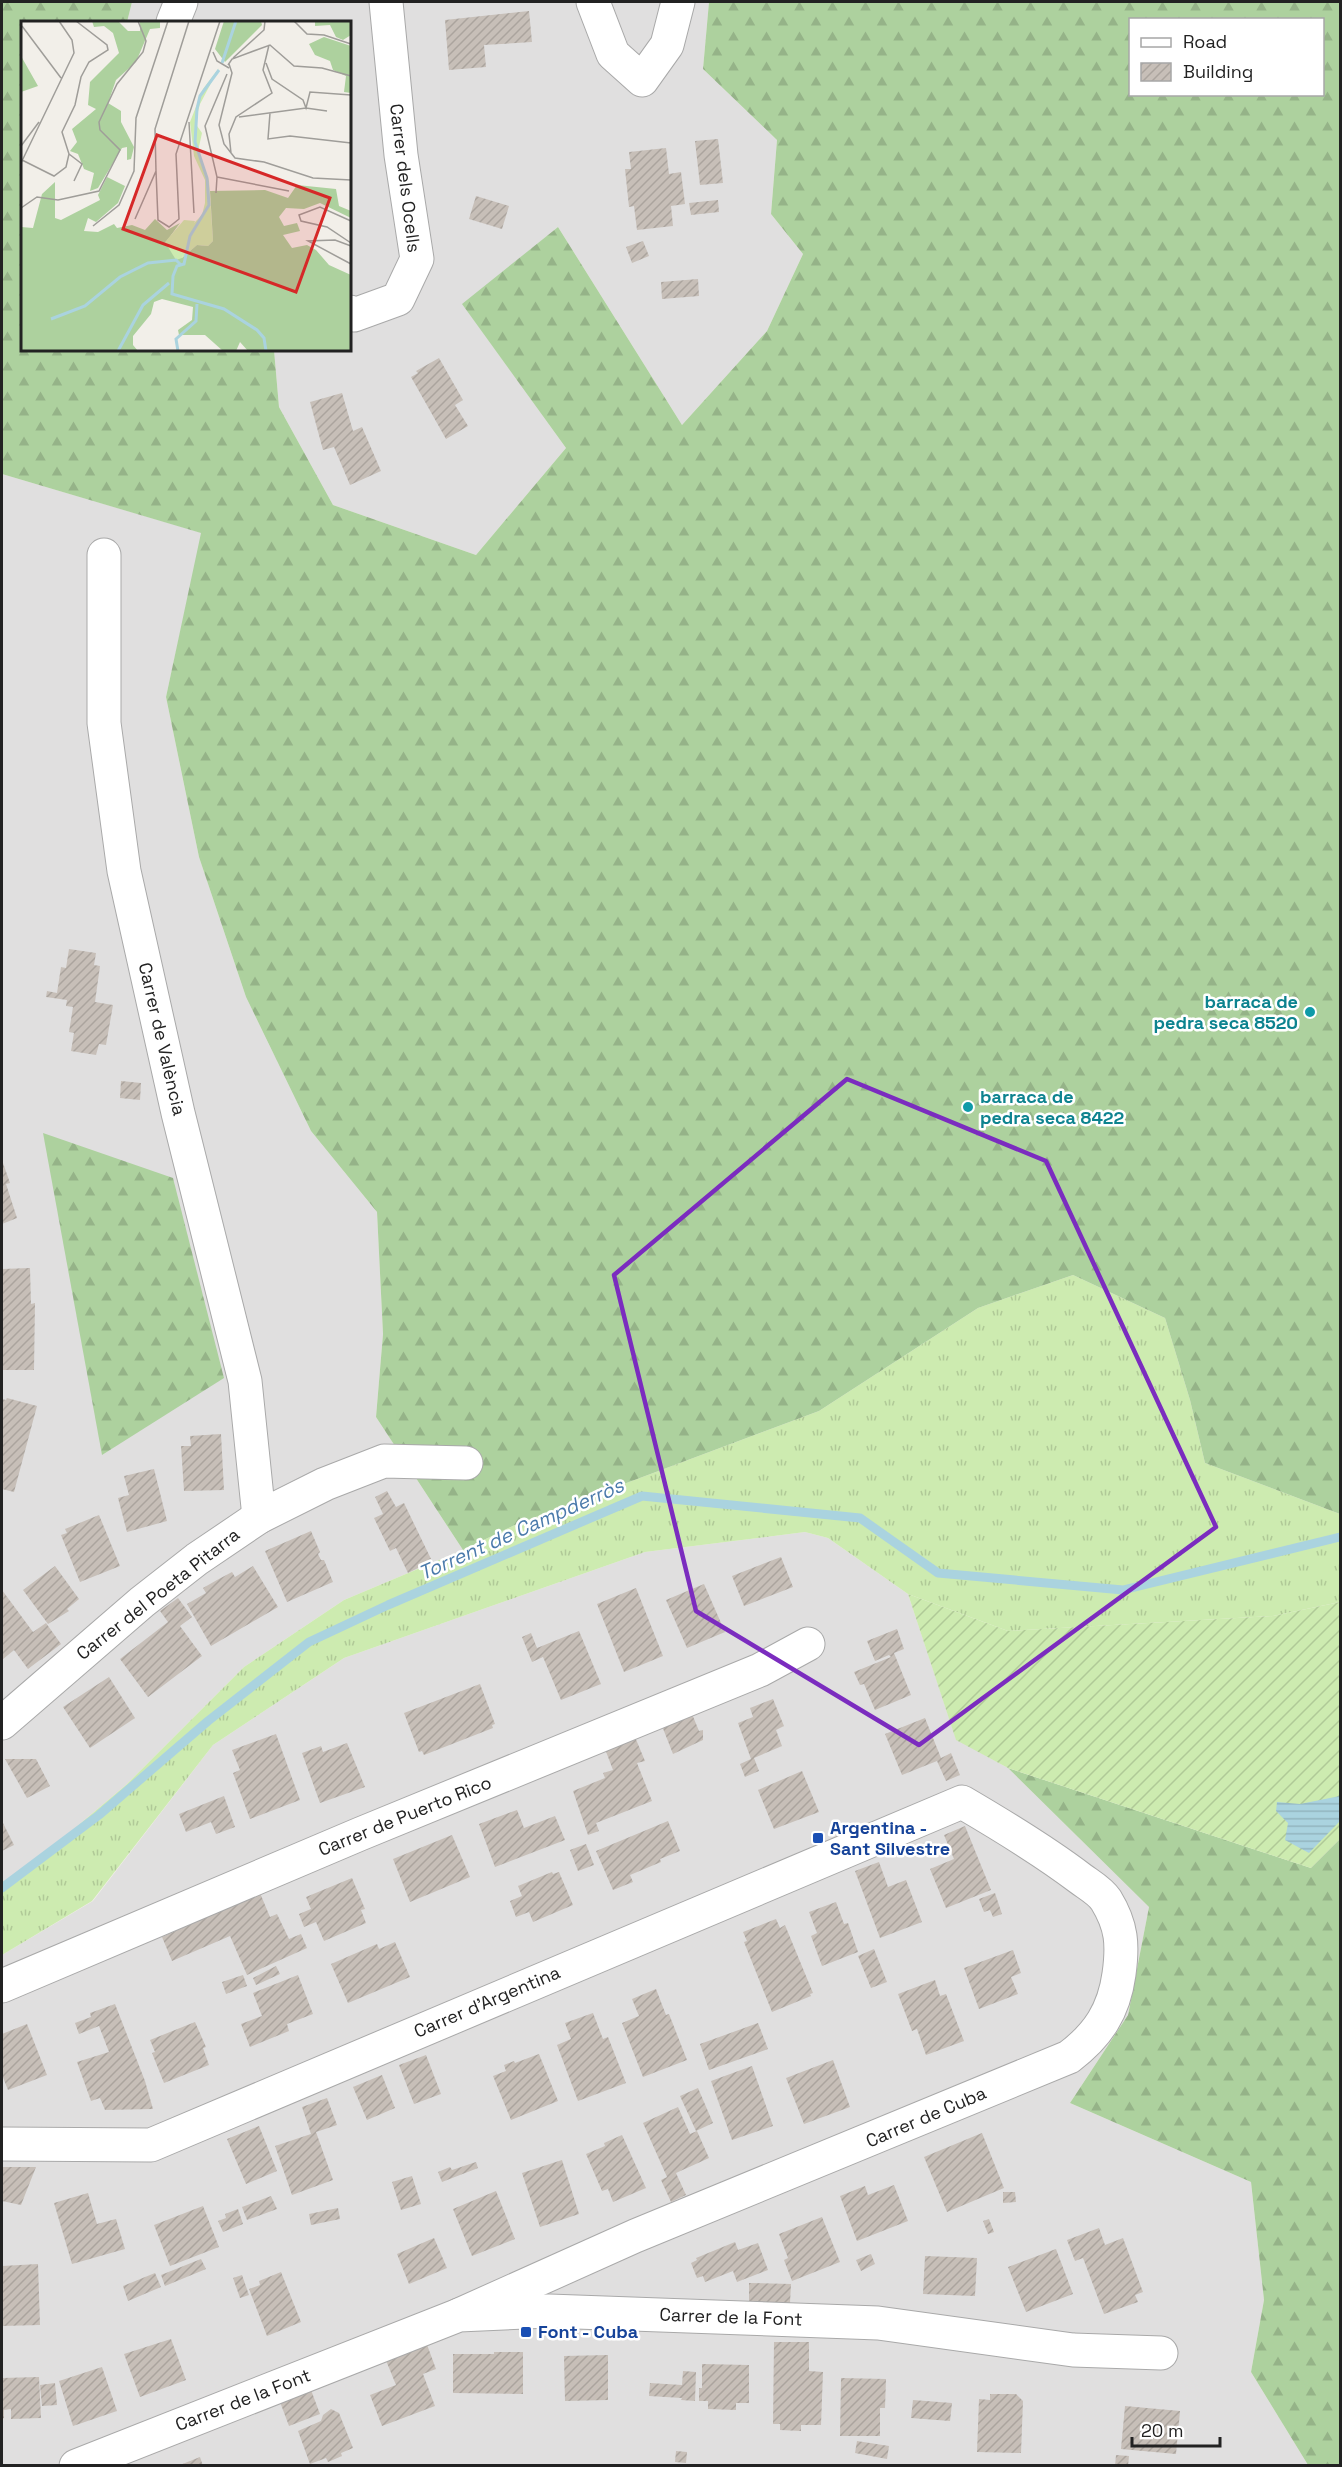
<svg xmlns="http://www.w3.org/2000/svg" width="1342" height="2467" font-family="'Space Grotesk',sans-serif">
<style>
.residential{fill:#e0dfdf}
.grass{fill:url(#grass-tufts)}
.forest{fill:url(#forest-firs);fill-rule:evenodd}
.garden{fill:url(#garden-furrows)}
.water{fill:url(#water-rules)}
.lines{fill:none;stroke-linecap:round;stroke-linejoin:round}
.stream{stroke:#aad3df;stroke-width:9}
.building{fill:url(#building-hatch)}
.minor-casing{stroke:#a9a9a9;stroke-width:35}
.minor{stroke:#fff;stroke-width:33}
.marked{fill:none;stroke:#7b2cbf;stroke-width:4.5;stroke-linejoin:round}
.culture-dot{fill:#0f9aa8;stroke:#fff;stroke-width:2}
.transit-dot{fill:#1a4fb4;stroke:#fff;stroke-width:2}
.labels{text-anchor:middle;stroke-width:5;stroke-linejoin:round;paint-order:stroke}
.street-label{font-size:18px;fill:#222;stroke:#fff}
.culture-label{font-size:18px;font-weight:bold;fill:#0d838f;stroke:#fff;text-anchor:end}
.transit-label{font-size:18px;font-weight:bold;fill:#164399;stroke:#fff;text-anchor:start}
.water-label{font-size:20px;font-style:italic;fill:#4a7aab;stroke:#fff}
.inset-river{fill:none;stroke:#aad3df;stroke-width:3}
.inset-road{fill:none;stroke:#9f9d99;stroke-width:1.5}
.view{fill:#d62828;fill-opacity:0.15;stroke:#d62828;stroke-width:3}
.inset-edge{fill:none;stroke:#222;stroke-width:3}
</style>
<defs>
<pattern id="grass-tufts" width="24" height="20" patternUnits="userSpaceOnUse" patternTransform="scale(1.5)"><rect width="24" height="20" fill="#cdebb0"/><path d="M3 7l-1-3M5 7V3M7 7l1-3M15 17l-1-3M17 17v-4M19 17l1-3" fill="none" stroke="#b0c997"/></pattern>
<pattern id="forest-firs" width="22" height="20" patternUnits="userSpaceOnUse" patternTransform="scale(1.5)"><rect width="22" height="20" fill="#add19e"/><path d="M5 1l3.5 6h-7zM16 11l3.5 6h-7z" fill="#95b388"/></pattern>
<pattern id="garden-furrows" width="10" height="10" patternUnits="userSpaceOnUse" patternTransform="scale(1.5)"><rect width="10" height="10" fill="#cdebb0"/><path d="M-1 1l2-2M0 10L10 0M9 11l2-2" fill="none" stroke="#b0c997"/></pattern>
<pattern id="water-rules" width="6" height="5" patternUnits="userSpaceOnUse" patternTransform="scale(1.5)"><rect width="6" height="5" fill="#aad3df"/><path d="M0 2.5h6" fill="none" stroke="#92b5bf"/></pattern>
<pattern id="building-hatch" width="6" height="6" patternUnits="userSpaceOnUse" patternTransform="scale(1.5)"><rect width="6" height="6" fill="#c7bfb8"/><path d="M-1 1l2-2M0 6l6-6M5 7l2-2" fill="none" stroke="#aba49e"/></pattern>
</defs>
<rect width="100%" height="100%" fill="#f2efe9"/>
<g class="residential">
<path d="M132,2H709L703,69L777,140L771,214L803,254L767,331L682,425L558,227L463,305L566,448L476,555L333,505L279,407L274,350H350V22H127Z"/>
<path d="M2,474L202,533L166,697L199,857L246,997L311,1131L377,1212L383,1334L376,1417L463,1550L344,1600L244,1667L126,1785L23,1872L2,1882Z"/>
<path d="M805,1532L828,1538L908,1594L956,1739L1008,1768L1149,1907L1128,2015L1070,2103L1251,2182L1264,2300L1251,2372L1308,2465H2V1955L93,1901L213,1745L344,1658L645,1552Z"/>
</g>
<path class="grass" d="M1073,1275L1165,1318L1190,1400L1205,1463L1340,1514V1602L1273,1616L1008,1631L908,1594L828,1538L805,1532L645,1552L344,1658L213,1745L92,1901L2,1955V1882L23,1872L126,1785L244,1667L344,1600L463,1550L517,1524L819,1411L978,1308Z"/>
<g class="forest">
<path d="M2,2H132L127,22H22V350H274L279,407L333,505L476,555L566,448L462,304L558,227L682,425L767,331L803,254L771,214L777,140L703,69L709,2H1340V1514L1205,1463L1190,1400L1165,1318L1073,1275L978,1308L819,1411L517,1524L463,1550L376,1417L383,1334L377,1212L311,1131L246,997L199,857L166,697L201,533L2,474ZM1130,20H1322V94H1130Z"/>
<path d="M43,1133L173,1178L224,1378L102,1455Z"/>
<path d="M1008,1768L1311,1868L1340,1839V2465H1308L1251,2372L1264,2300L1251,2182L1070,2103L1128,2015L1149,1907Z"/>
</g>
<path class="garden" d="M908,1594L1008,1631L1273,1616L1340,1602V1839L1311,1868L1008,1768L956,1740Z"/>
<path class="water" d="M1340,1796V1821L1309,1853L1285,1840L1288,1823L1276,1811L1277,1802L1300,1804Z"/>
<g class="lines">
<path class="stream" d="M2,1888L99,1815L208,1721L309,1642L388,1605L642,1496L860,1518L938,1573L1123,1590L1340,1537"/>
</g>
<g class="building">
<path d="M529,11L532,42L484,45L486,67L449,70L445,20Z"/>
<path d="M718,139L723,183L700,185L695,141Z"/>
<path d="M666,148L669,174L681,172L685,204L671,206L673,226L637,230L634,206L629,207L625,169H631L629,152Z"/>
<path d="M476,196L509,206L502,229L469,219Z"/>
<path d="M718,200L719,212L691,215L689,203Z"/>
<path d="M643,241L649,256L632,263L626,247Z"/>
<path d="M698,279L699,296L662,299L661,282Z"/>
<path d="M439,358L463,400L455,405L468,426L446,439L411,377L418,373L416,371Z"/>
<path d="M342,393L353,431L362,427L381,471L350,485L334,447L323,450L310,402Z"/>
<path d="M69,949L96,953L94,965L100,966L95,1002L113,1005L106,1045L99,1044L96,1055L71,1051L74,1033L69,1032L73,1007L66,1006L67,1000L46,997L47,991L57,993L61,967L66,968Z"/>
<path d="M121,1081L141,1083L140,1100L120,1098Z"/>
<path d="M2,1160L10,1183L6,1184L17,1218L2,1224Z"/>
<path d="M30,1268L31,1304L35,1303L34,1370H2V1269Z"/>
<path d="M7,1398L37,1406L14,1492L2,1489V1399L6,1400Z"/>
<path d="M221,1434L224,1490L184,1491L181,1446H191L190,1436Z"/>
<path d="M154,1469L167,1521L127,1532L118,1498L129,1495L124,1476Z"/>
<path d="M387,1491L396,1507L404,1503L432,1561L408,1573L396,1548L390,1551L374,1518L383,1514L375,1497Z"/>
<path d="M99,1515L120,1566L80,1582L61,1535L67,1533L65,1529Z"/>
<path d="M311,1531L320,1552L318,1554L321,1560H324L333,1582L287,1602L265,1551Z"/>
<path d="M781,1557L793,1587L744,1606L732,1576Z"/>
<path d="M55,1566L79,1599L67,1609L69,1611L48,1624L23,1590Z"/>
<path d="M253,1566L278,1607L211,1646L187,1604L206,1593L203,1588L217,1580L232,1572L235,1577Z"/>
<path d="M704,1584L725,1632L687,1648L666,1600Z"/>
<path d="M636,1588L663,1656L624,1672L597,1604Z"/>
<path d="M2,1590L33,1632L46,1623L61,1644L28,1669L14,1650L2,1660Z"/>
<path d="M178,1598L192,1617L180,1626L202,1656L148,1697L120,1659L168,1622L160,1611Z"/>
<path d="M897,1629L904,1649L894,1653L911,1695L875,1710L864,1684L860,1685L854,1672L891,1657L889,1655L875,1661L867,1641Z"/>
<path d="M579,1631L601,1684L561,1700L543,1657L532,1662L522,1637L531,1633L537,1648Z"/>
<path d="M109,1677L135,1718L90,1748L63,1707Z"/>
<path d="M480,1684L495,1724L492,1725L493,1728L424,1755L422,1751L419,1752L404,1713Z"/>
<path d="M773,1699L784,1726L776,1730L782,1746L754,1758L759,1771L745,1777L740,1764L751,1759L738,1723L753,1717L750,1708Z"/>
<path d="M692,1714L699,1731L703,1730V1740L673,1754L662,1726Z"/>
<path d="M925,1718L941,1758L951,1753L960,1775L946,1781L937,1761L902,1775L885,1734Z"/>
<path d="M276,1734L300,1800L250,1819L233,1773L240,1770L232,1750Z"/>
<path d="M635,1737L645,1761L637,1763L652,1801L596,1823L599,1831L588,1835L573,1791L605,1778L603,1773L613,1770L605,1749Z"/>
<path d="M347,1743L365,1787L320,1803L302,1753L321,1746L323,1752Z"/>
<path d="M5,1759H36L50,1786L27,1798Z"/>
<path d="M802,1771L819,1812L774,1829L758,1790Z"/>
<path d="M224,1796L235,1827L216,1834L211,1822L186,1832L179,1814Z"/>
<path d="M517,1810L524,1828L555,1816L565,1840L495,1867L479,1824Z"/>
<path d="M2,1821L14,1845L2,1851Z"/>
<path d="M668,1821L680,1851L660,1859L661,1862L630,1875L633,1882L613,1890L596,1851Z"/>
<path d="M965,1826L991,1890L946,1908L930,1869L954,1859L944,1835Z"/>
<path d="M452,1835L470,1877L410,1902L393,1859Z"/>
<path d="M586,1844L594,1865L578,1871L570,1850Z"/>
<path d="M879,1862L888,1887L906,1880L922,1922L880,1938L855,1871Z"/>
<path d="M552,1872L553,1874L559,1872L573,1905L533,1922L529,1912L516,1917L510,1901L522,1896L518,1886Z"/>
<path d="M352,1878L365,1909L361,1910L366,1923L324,1941L316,1922L304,1927L299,1914L311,1909L306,1897Z"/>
<path d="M260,1893L270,1917L277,1914L289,1939L301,1934L307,1948L247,1975L230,1936L172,1961L162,1937Z"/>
<path d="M995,1893L1002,1914L993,1917L990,1910L984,1912L979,1899Z"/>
<path d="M836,1902L844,1924L848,1923L858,1952L822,1966L811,1936L817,1933L809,1912Z"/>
<path d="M776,1919L780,1928L785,1925L813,1993L810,1994L811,1996L772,2012L744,1942L747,1941L743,1932Z"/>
<path d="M395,1942L410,1977L348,2003L331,1964L377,1944L379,1949Z"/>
<path d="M874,1949L887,1982L871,1988L858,1956Z"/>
<path d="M1013,1950L1021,1973L1011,1977L1018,1994L979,2009L964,1968Z"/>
<path d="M276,1966L280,1974L256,1985L253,1978Z"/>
<path d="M243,1975L247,1986L226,1994L222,1982Z"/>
<path d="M298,1975L313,2014L287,2024L289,2031L250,2047L241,2024L262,2016L253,1993Z"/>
<path d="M935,1980L940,1996L946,1994L964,2041L926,2055L917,2029L912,2031L898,1994Z"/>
<path d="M656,1989L666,2015L669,2014L687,2060L643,2077L622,2023L639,2016L632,1999Z"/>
<path d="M115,2004L145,2081L153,2109L105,2110L100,2098L91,2101L77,2062L109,2052L99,2026L79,2034L75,2023L91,2017L90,2013Z"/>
<path d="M593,2013L603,2039L608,2037L626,2083L578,2101L557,2045L571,2039L565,2023Z"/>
<path d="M195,2022L206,2047L203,2048L209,2065L164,2083L152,2053L155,2052L150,2040Z"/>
<path d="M758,2023L768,2049L709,2070L700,2044Z"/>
<path d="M27,2024L47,2075L8,2090L2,2075V2034Z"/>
<path d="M539,2054L558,2101L511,2120L493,2076L506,2071L504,2065L514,2061L515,2063Z"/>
<path d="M426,2055L441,2094L414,2104L399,2065Z"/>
<path d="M833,2060L850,2107L804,2124L786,2078Z"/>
<path d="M752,2066L773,2126L732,2140L711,2081Z"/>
<path d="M382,2075L395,2108L367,2120L353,2087Z"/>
<path d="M698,2088L713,2123L696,2131L680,2096Z"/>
<path d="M327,2098L337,2125L316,2132L333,2180L292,2195L275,2146L311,2134L302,2107Z"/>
<path d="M678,2107L690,2134L697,2131L709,2158L676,2173L686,2195L671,2202L661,2180L667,2177L643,2123Z"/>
<path d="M259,2126L277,2171L246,2184L227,2139Z"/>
<path d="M982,2133L1004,2188L947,2212L924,2157Z"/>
<path d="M622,2135L646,2188L613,2202L608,2189L602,2191L586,2154L605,2146L604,2143Z"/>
<path d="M562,2160L579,2214L540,2227L522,2173Z"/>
<path d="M476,2162L478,2168L442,2182L438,2172L450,2167L452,2170Z"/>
<path d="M2,2167H36L21,2205L2,2201Z"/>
<path d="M412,2176L421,2204L401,2210L392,2182Z"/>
<path d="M894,2185L908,2221L857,2241L840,2196L865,2186L868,2195Z"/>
<path d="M496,2191L515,2239L472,2256L453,2209Z"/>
<path d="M1003,2192H1015L1016,2202L1003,2203Z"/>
<path d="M88,2193L97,2224L116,2219L125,2249L72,2264L54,2203Z"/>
<path d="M271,2196L277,2209L247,2220L242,2207Z"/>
<path d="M203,2206L219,2247L170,2266L154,2225Z"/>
<path d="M338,2208L340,2219L311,2225L309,2214Z"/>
<path d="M238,2209L243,2224L223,2232L218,2221L226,2218L225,2214Z"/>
<path d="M822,2217L840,2262L792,2281L784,2260L788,2258L779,2234Z"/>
<path d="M989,2219L994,2232L988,2234L983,2221Z"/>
<path d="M1099,2228L1105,2245L1123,2238L1143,2292L1135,2295L1138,2302L1104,2314L1083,2258L1075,2261L1067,2240Z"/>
<path d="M434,2238L447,2268L409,2284L397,2254Z"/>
<path d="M735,2242L738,2250L758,2243L768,2270L737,2282L733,2271L705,2282L703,2276L697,2278L691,2263L697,2260L696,2258Z"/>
<path d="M1056,2249L1073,2294L1026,2312L1008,2267Z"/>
<path d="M871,2254L875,2264L861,2271L856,2260Z"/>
<path d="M925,2256L977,2258L975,2296L923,2294Z"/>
<path d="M201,2259L206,2269L165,2286L161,2275Z"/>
<path d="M38,2264L40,2325L2,2326V2266Z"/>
<path d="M281,2272L301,2322L267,2336L249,2289L260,2285L259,2281Z"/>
<path d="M155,2273L161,2287L128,2301L123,2286Z"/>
<path d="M242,2275L249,2295L240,2298L233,2278Z"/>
<path d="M749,2283L791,2284L790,2303L749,2302Z"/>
<path d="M171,2339L186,2380L140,2397L124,2354Z"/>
<path d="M426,2342L436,2369L423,2374L435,2406L382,2426L370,2395L396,2385L385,2358Z"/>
<path d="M774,2342H809V2371L823,2372L821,2425H801V2431L780,2430V2424H773Z"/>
<path d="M494,2352H523V2394L453,2393V2354H494Z"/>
<path d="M608,2355V2400L565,2401L564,2356Z"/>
<path d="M702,2364L749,2365V2403H736V2410L708,2409V2401H699V2388H702Z"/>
<path d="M102,2367L117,2411L73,2426L59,2381Z"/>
<path d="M683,2371L696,2372L695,2401L681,2400L682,2398L649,2396L650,2383L682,2385Z"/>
<path d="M39,2377L41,2418L11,2419V2409L4,2410V2418L2,2419V2378Z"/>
<path d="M841,2378L886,2379L885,2408H880V2436H840Z"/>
<path d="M55,2383L57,2405L42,2406L40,2385Z"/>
<path d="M311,2390L320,2414L289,2426L280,2402Z"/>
<path d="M990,2394H1016L1023,2401L1021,2453L977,2452L979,2399L990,2400Z"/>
<path d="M913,2400L952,2403L950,2421L911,2418Z"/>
<path d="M1125,2406L1180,2411L1176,2454L1121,2449Z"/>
<path d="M331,2409L339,2413L353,2448L341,2453L342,2456L328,2462L326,2458L310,2464L298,2431L321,2421L323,2415Z"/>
<path d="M857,2441L889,2446L887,2459L855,2453Z"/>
<path d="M676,2451L687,2452L686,2463L675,2462Z"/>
<path d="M1116,2455L1129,2456L1128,2466H1115Z"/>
<path d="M200,2457L203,2466H180V2465Z"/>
</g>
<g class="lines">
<defs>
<g id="minor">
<path d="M593,2L613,54L642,80L667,45L678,2"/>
<path d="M173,22L181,2"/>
<path d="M350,312L354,315L398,299L417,259L401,155L386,2"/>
<path d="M104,555V723L124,871L178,1113L245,1381L259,1517"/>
<path d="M2,1723L142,1602L197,1559L259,1517L325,1484L384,1461L466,1463"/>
<path d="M2,1986L360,1834L760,1670L808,1644"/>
<path d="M2,2144L151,2145L962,1802C1003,1826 1043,1850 1081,1879C1089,1885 1100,1891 1106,1900C1122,1926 1123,1945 1119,1974C1114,2011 1098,2035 1069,2057L635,2236L459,2315"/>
<path d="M76,2466L459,2315L549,2311L878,2323L1073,2350L1161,2353"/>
</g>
</defs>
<use href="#minor" class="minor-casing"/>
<use href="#minor" class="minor"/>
</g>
<path class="marked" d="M847,1079L1046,1161L1216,1527L919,1745L696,1611L614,1275Z"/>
<g class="culture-dot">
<circle cx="1310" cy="1012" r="6"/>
<circle cx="968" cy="1107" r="6"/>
</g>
<g class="transit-dot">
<rect x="812" y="1832" width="12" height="12" rx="3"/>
<rect x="520" y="2326" width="12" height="12" rx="3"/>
</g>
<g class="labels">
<g class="street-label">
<text transform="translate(405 178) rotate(83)" y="6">Carrer dels Ocells</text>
<text transform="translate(162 1039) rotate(77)" y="6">Carrer de València</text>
<text transform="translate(158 1594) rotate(-38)" y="6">Carrer del Poeta Pitarra</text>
<text transform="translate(405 1816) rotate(-22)" y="6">Carrer de Puerto Rico</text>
<text transform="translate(487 2002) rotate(-23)" y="6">Carrer d'Argentina</text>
<text transform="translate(926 2117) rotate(-23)" y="6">Carrer de Cuba</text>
<text transform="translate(731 2317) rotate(2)" y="6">Carrer de la Font</text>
<text transform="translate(243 2400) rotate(-21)" y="6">Carrer de la Font</text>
</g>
<g class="culture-label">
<text x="1298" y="1008">barraca de<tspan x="1298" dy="21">pedra seca 8520</tspan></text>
<text x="980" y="1103" text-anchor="start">barraca de<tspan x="980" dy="21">pedra seca 8422</tspan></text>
</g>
<g class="transit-label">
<text x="830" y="1834">Argentina -<tspan x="830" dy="21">Sant Silvestre</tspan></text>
<text x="538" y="2338">Font - Cuba</text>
</g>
<g class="water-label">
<text transform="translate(521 1529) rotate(-24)" y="7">Torrent de Campderròs</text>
</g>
</g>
<g transform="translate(21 21)">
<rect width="330" height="330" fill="#f2efe9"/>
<path d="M198,47L179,83L174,102L181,112L177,130L188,160L192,220L187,225L176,224L161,237L169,206L181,194L184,182V159L173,135L169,101L182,68Z" fill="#cdebb0"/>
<path d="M71,0H97L107,10H119V0L139,1V7L129,8L115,41L95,59L87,82L100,90V101L113,126L110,138L106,139V126L101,127L77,167L69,170L73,152L63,148L57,133L49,130L56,121L51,108L75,88L67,84L69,61L98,32L92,12L83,5L73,6ZM203,0H240L241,4L204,41L194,28ZM294,0H330V14L322,19L315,16L309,4L294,5ZM303,16L330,25V72L323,71L325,55L312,49L309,40L294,34L288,23ZM0,35L17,65L0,71ZM86,156L104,165L97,182L75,201L67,197L63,210L77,211L93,203L96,207L111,204L124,209L134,198L146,209L159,202L145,221L161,237L176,224L187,225L192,220L189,170L244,169L267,177L276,164L315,168L318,185L330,190V197L299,182L283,188L265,187L258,196L263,205L276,202L279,210L262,214L271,227L286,224L295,229L308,244L330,254V330H227L219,321L215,330H202L184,314H158L157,309L171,299L172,286L141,278L133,281L130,293L112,315V324L117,330H0V206L12,207L21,173L34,161V197L40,199L79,179L77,174Z" fill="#add19e"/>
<path d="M163,199L174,200L161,237L155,239L144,221Z" fill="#cdebb0"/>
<path class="inset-river" d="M201,42L215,0M198,49L179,75L176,88L174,121L186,157L188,184L169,215L163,243L156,245L152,255L151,273L203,288L236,309L243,317L245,330M30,298L64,285L99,256L127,242L155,239L160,244M97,330L122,284L148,262M157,330L155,318L175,300L176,283"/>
<path class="inset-road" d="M273,0L286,13L303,14L330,23M1,5L40,57M192,31L196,40L208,47M212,37L243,9L244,0M245,42L251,58L282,79L285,87L289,71L330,74M208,43L211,52L198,104L203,123L214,137L243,141L292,157L330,159M207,44L211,38L249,24L273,45L301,47L330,55M249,92L247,118L269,115L330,122M218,96L285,87L306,90M168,101L173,192M0,125L18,101M210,132L208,113L215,96L251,72L242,49L248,24M48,133L61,143L53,160M1,139L33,155L45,146L48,133L41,111L54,84L60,56L68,41L87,29L86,24L55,0M0,142L53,32L51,19L38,0M135,150L137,199L148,206L158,198L155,133L199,0M196,156L268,170M195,172L196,156L184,105L206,53M0,187L16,176L37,179L78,170L99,129L79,109L78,101L96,63L122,31L125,20L117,0M114,198L135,150L134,108L168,0M330,200L299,186L278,194L280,200L306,206L330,222M72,205L98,184L113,150L115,97L147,0M330,225L314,219L287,220L330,243"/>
<path class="view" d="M136,114L309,177L275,271L102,208Z"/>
<rect width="330" height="330" class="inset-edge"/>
</g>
<rect width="1342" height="2467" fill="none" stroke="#222222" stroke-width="6"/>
<rect x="1129" y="18" width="195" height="78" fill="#ffffff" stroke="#a7a7a7" stroke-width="1.5"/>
<rect x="1141" y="38" width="30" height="9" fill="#ffffff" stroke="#a7a7a7" stroke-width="1.5"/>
<text x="1183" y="48" font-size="18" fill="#222222">Road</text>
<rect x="1141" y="63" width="30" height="18" fill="url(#building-hatch)" stroke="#a7a7a7" stroke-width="1.5"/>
<text x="1183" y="78" font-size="18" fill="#222222">Building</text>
<path d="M1132 2437v9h88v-9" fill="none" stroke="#222222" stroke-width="3"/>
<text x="1141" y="2437" font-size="18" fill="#222222" stroke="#ffffff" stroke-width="4.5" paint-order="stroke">20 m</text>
</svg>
